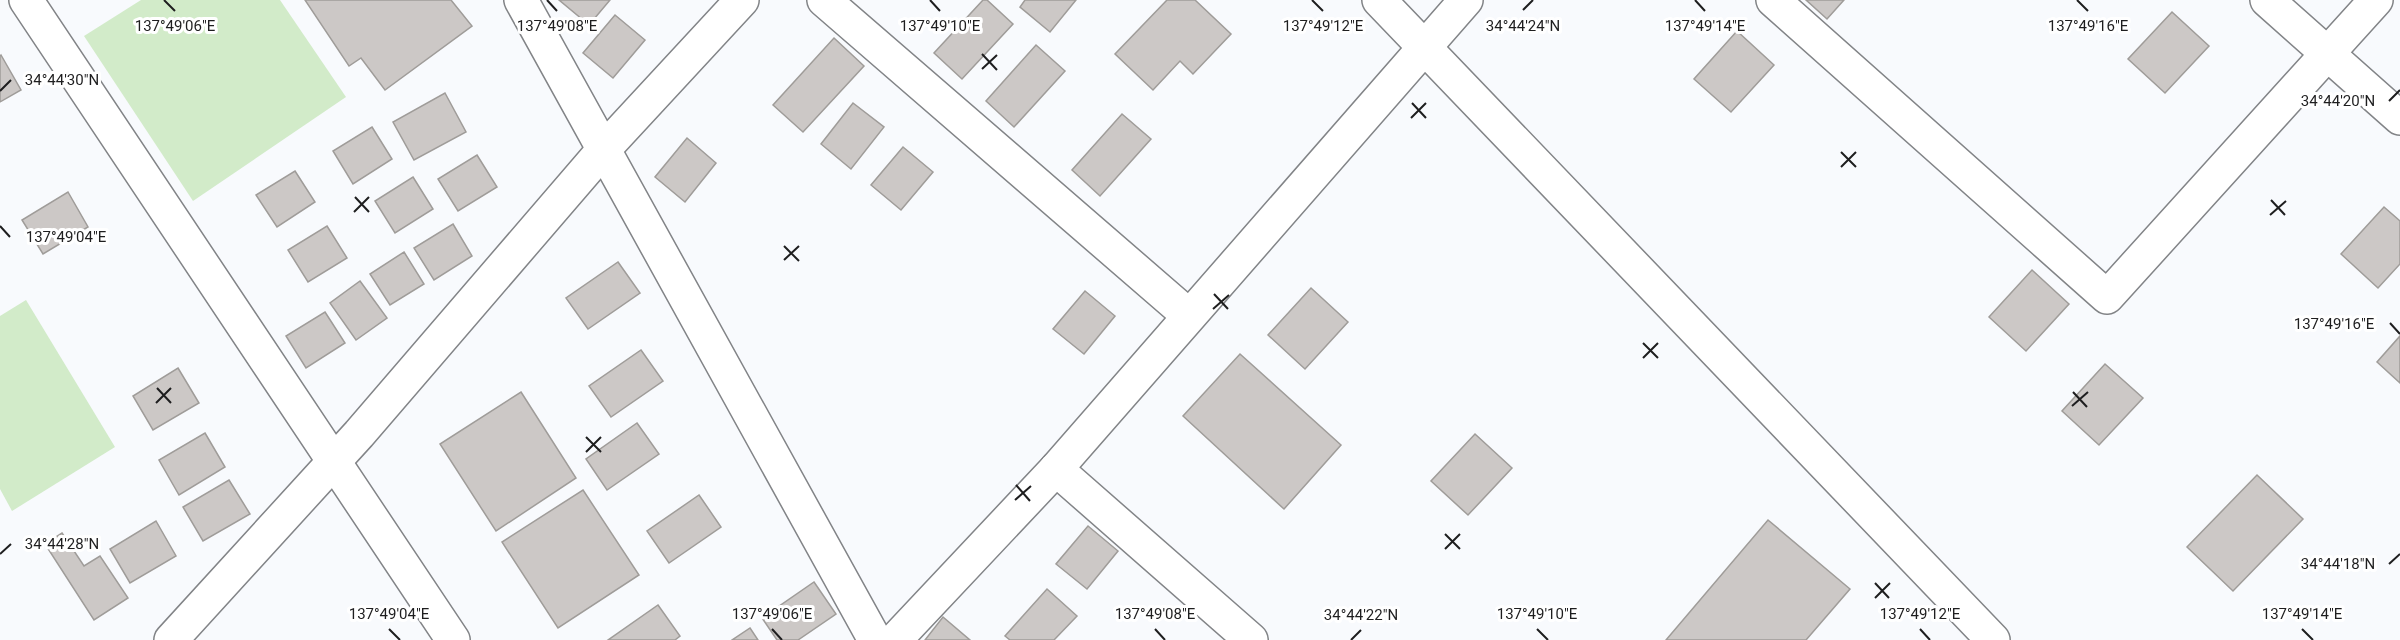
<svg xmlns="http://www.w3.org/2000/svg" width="2400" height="640" font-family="Roboto,sans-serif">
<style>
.green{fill:#d2ebc9}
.building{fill:#ccc8c6;stroke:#9f9c99;stroke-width:1.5}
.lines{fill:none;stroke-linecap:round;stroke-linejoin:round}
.street-casing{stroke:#828487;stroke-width:36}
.secondary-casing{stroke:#828487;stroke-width:36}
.street{stroke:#fff;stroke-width:33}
.secondary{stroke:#fff;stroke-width:33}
.ticks{fill:none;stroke:#1e1e1f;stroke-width:2}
.ticks-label{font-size:15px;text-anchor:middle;fill:#1e1e1f;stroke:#fff;stroke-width:6;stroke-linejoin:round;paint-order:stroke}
</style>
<rect width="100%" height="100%" fill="#f8fafd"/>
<g class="green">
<path d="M141,0H280L346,97L193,201L84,36Z"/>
<path d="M26,300L115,447L12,511L0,489V316Z"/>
</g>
<g class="building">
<path d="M305,0H451L472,26L385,90L361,58L349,66Z"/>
<path d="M559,0H610L589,25Z"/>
<path d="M983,0H987L1013,24L962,79L934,53Z"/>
<path d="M1025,0H1076L1050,32L1020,7Z"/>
<path d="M1167,0H1195L1231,34L1193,74L1180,61L1153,90L1115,54Z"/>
<path d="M1806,0H1844L1827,19Z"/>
<path d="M2172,12L2209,46L2165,93L2128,59Z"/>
<path d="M615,15L645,40L613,78L583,53Z"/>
<path d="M1737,31L1774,65L1731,112L1694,79Z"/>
<path d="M834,38L864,66L803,132L773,105Z"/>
<path d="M1036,45L1065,71L1014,127L986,101Z"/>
<path d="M1,55L21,90L0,102V56Z"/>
<path d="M445,93L466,132L414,160L393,122Z"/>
<path d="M853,103L884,127L851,169L821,144Z"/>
<path d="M1122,114L1151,139L1100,196L1072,170Z"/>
<path d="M372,127L392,159L353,184L333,151Z"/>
<path d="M687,138L716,163L685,202L655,177Z"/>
<path d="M903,147L933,172L901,210L871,185Z"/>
<path d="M477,155L497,187L458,211L438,179Z"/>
<path d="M295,171L315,202L277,227L256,195Z"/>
<path d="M413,177L433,209L395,233L375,201Z"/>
<path d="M68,192L88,227L43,254L22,220Z"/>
<path d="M2384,207L2400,221V264L2378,288L2341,254Z"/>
<path d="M453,224L472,256L434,280L414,248Z"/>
<path d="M327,226L347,258L308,282L288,250Z"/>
<path d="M404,252L424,284L390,305L370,274Z"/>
<path d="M618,262L640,293L588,329L566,298Z"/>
<path d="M2032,270L2069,304L2026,351L1989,317Z"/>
<path d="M360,281L387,318L356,340L330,303Z"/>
<path d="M1311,288L1348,322L1305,369L1268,335Z"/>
<path d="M1085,291L1115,316L1084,354L1053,329Z"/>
<path d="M325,312L345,343L306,368L286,336Z"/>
<path d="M2400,336V383L2377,362Z"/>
<path d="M641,350L663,381L611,417L589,386Z"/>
<path d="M1240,354L1341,445L1284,509L1183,416Z"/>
<path d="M2105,364L2143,398L2099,445L2062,411Z"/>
<path d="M178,368L199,403L153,430L133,396Z"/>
<path d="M521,392L576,478L496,531L440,444Z"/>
<path d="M637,423L659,454L607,490L586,459Z"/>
<path d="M205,433L225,467L179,495L159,460Z"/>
<path d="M1475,434L1512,468L1468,515L1431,481Z"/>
<path d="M2257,475L2303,519L2233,591L2187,547Z"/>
<path d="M229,480L250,514L203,541L183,507Z"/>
<path d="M583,490L639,575L558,628L502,542Z"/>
<path d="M699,495L721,527L669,563L647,531Z"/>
<path d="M1768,520L1850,589L1806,640H1666Z"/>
<path d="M156,521L176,556L130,583L110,549Z"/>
<path d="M1088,526L1118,551L1087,589L1056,564Z"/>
<path d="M62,533L84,566L100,556L128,598L94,620L45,544Z"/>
<path d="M814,582L836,614L798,640H777L762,618Z"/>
<path d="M1047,589L1077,616L1054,640H1010L1005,636Z"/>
<path d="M658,605L680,636L675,640H608Z"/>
<path d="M943,617L970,640H925Z"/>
<path d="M750,628L758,640H732Z"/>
</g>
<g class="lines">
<defs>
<g id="street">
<path d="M26,0L453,640"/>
<path d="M521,0L875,640"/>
<path d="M824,0L1188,315"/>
<path d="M1379,0L1993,640"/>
<path d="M1773,0L2107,297L2376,0"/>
<path d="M1056,469L1251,640"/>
<path d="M171,640L359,434L605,148"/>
<path d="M895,640L1056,469L1466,0"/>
</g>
<g id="secondary">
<path d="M2267,0L2400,118"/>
<path d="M605,148L742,0"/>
</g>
</defs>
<use href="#street" class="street-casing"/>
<use href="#secondary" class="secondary-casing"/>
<use href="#street" class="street"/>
<use href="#secondary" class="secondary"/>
</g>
<path class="ticks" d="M164,0L175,11M547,0L557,11M930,0L940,11M1312,0L1323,11M1695,0L1705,11M2077,0L2088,11M1523,10L1533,0M982,54L997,70M982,69L997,55M0,91L11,80M2389,101L2400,90M1412,103L1426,118M1411,118L1426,103M1841,152L1856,167M1841,167L1856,152M355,197L369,212M2271,200L2285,215M354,212L369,197M2270,215L2286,201M0,226L10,237M784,246L799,261M784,260L799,246M1214,294L1228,309M1213,309L1229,295M2390,323L2400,334M1643,343L1658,358M1643,358L1658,343M157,388L171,403M2073,392L2087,407M156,403L171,388M2072,406L2088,392M586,437L601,452M586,452L601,437M1016,485L1030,501M1015,500L1031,486M1445,534L1460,549M1445,549L1460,534M0,554L11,544M2389,564L2400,554M1875,583L1889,598M1875,598L1890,583M389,629L400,640M772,629L782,640M1155,629L1165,640M1537,629L1548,640M1920,629L1930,640M2302,629L2313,640M1351,640L1361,630"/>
<g class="ticks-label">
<text x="1523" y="31">34°44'24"N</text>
<text x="175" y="31">137°49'06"E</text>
<text x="557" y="31">137°49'08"E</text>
<text x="940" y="31">137°49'10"E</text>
<text x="1705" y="31">137°49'14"E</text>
<text x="2088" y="31">137°49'16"E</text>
<text x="1323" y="31">137°49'12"E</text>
<text x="62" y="85">34°44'30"N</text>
<text x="2338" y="106">34°44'20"N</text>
<text x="66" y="242">137°49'04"E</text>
<text x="2334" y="329">137°49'16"E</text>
<text x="62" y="549">34°44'28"N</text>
<text x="2338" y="569">34°44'18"N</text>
<text x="389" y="619">137°49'04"E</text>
<text x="772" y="619">137°49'06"E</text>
<text x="1155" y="619">137°49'08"E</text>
<text x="1537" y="619">137°49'10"E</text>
<text x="1920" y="619">137°49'12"E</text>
<text x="2302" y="619">137°49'14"E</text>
<text x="1361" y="620">34°44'22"N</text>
</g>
</svg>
